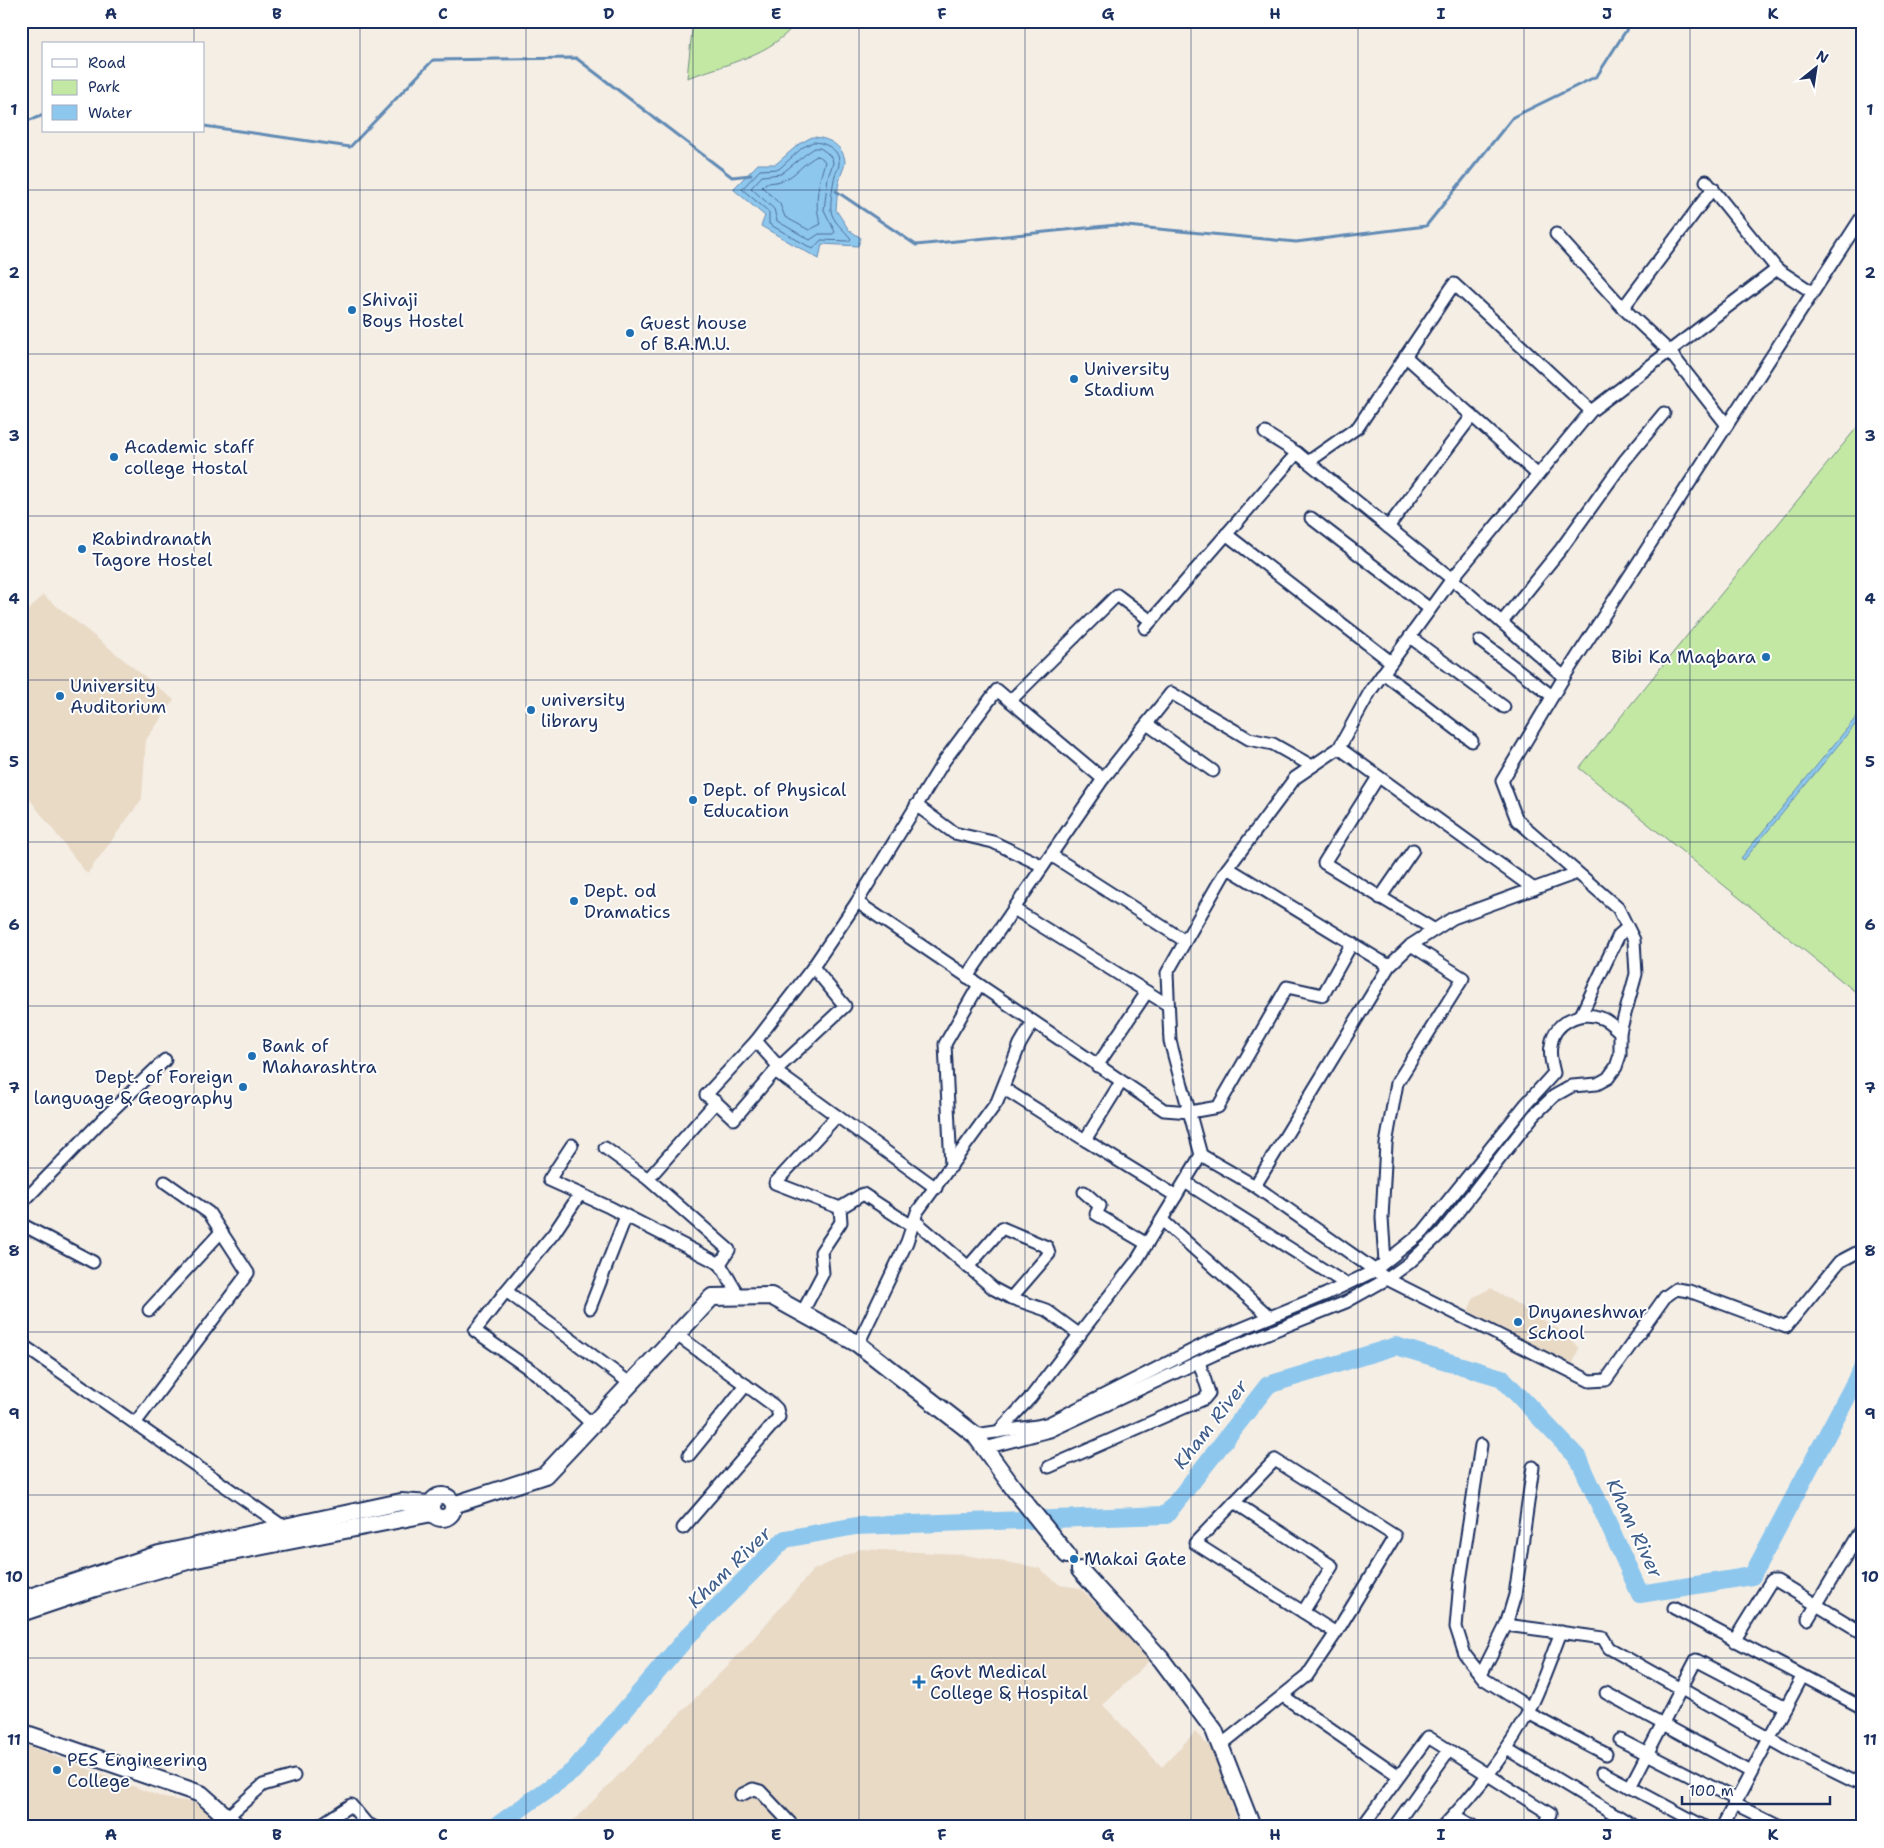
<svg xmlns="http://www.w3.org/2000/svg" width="1884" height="1848" font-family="'Shantell Sans',sans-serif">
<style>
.built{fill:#e9dac6}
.green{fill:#c3e8a3;stroke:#6f8c80}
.water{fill:#8ec7ed;stroke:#608ab4}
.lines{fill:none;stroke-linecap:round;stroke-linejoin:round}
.shore{stroke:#496c97;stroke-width:1}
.stream{stroke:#608ab4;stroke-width:3}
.river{stroke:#8ec7ed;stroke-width:18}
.street-casing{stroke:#1b2f5e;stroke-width:15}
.secondary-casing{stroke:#1b2f5e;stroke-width:20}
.street{stroke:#fff;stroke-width:11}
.secondary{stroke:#fff;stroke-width:16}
.grid{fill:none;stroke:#1b2f5e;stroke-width:1;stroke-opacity:0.55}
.poi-dot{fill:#1f6fb2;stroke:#fff;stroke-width:2}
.labels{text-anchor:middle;stroke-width:4;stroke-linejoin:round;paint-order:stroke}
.poi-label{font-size:18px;fill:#1b2f5e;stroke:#fff;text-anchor:start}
.water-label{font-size:19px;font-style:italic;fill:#3e5d89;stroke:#fff}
.neatline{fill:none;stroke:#1b2f5e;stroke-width:2}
.grid-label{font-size:16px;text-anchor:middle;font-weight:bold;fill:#1b2f5e}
</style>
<rect width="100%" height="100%" fill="#f5eee5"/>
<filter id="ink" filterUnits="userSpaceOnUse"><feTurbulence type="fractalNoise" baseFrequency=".02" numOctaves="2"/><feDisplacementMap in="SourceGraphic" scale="10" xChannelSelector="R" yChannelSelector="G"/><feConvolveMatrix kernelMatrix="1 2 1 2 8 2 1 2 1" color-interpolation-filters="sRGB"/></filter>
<g filter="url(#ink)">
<g class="built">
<path d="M43,595L174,700L146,740L142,799L87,874L21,788V618Z"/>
<path d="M1491,1288L1565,1333L1579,1348L1572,1366L1468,1311L1474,1297Z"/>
<path d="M860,1549L960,1554L1039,1568L1060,1585L1080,1588L1151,1659L1103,1705L1162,1767L1195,1732L1216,1753L1239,1827H562L575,1819L745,1648L813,1570Z"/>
<path d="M21,1743L164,1798L197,1803L222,1827H21Z"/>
</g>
<g class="green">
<path d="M693,21H797C774,55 723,65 687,78Z"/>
<path d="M1863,420V998L1579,768Z"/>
</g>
<g class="water">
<path d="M812,137C827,137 845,146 845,163C844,168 841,174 840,178C837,188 837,200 836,210L849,230L861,238L858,246L822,244L819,259L761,226L765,216L733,189L758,164H776L799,144Z"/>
<path d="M1863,709V715L1744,860L1741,858Z"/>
</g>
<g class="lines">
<g class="shore">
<path d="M813,142C825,142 841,150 839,164C839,168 836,172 835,175C833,183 830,203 831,210C832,222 845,230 851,239L849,241L821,240L813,249L769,224V212L742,189L760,170L779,169L802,148Z"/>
<path d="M815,148H820L826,152L832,158L833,163L828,177L824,210L835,232L833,234H819L810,240L777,221L774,209L751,188L762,176L781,174L806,154Z"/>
<path d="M817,156L822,158L825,162C819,181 813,205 821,224L809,230L785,217L780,204L762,187L766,183C795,182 795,168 817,156Z"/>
</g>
<g class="stream">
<path d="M21,123L44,115"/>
<path d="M204,126L350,147L433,60L576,58L732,177L751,175"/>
<path d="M836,191L916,245L1116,225L1296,242L1426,226L1513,117L1597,76L1632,21"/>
</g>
<path class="river" d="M495,1827L573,1771L687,1637L785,1539L856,1526L1166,1515L1268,1385L1396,1346L1502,1378L1579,1459L1640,1594L1752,1576L1863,1367"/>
<defs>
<g id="street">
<path d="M1706,181L1777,269"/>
<path d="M1556,234L1623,308L1669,351L1727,425"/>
<path d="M1623,308L1713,188"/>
<path d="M1405,356L1538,475"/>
<path d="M1265,433L1297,453L1452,579L1564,677"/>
<path d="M1308,462L1358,427L1454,284L1591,411"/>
<path d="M1311,518L1430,609"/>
<path d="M1388,527L1472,416"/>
<path d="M1226,534L1391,662"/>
<path d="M1502,622L1561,549L1625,460L1664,413"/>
<path d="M1145,628L1297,453"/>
<path d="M1410,637L1504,707"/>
<path d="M1480,641L1552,696"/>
<path d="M1383,673L1472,741"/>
<path d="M1010,701L1117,595L1151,621"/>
<path d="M1147,724L1213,771"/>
<path d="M1339,748L1534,889"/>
<path d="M1378,777L1324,863L1433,929"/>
<path d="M916,805L954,833L993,842L1043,866"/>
<path d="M1051,855L1185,941"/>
<path d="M1228,868L1389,966"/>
<path d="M1380,898L1413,850"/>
<path d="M857,902L1164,1110L1190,1112L1218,1107L1287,987L1323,995L1352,943"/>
<path d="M1014,909L1168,1005"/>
<path d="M967,977L1103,779L1171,693L1249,739L1273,744L1312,766"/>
<path d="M1581,1015L1619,935L1627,928"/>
<path d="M756,1041L813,967L857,902L944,761L997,690L1103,779"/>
<path d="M1097,1066L1147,992"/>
<path d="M775,1071L936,1188"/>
<path d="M1121,1082L1085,1140L1176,1196"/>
<path d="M1003,1088L1085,1140"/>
<path d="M716,1102L706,1095L756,1041L779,1067"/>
<path d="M837,1116L775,1183L840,1208"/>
<path d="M572,1145L549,1180L609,1207L720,1264"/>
<path d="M605,1148L648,1179"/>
<path d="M1201,1155L1255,1186L1387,1279L1590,1381L1606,1380L1665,1297L1676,1289L1689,1291L1786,1327L1839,1262L1858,1252H1863"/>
<path d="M951,1167L945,1044L979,985"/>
<path d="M1185,1182L1346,1284"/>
<path d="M1255,1186L1389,966L1411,945L1453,918L1577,873"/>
<path d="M1084,1192L1100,1206L1096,1214L1147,1244"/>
<path d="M580,1194L554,1233L506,1291L475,1331L538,1375L593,1425"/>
<path d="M21,1204L103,1119L165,1060"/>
<path d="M914,1220L994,1289L1011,1298L1046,1310L1080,1335"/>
<path d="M1162,1220L1270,1317"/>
<path d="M21,1224L93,1262"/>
<path d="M1385,1262L1382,1218L1386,1144L1397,1083L1463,978L1411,945"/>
<path d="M968,1267L1002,1228L1047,1247L1049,1254L1011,1298"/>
<path d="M506,1291L631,1384"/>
<path d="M739,1296L720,1264L729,1250L648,1179L716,1102L734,1119L775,1071L845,1006L813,967"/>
<path d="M590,1308L626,1216"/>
<path d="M149,1310L221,1232"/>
<path d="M802,1313L823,1273L821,1252L841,1222L840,1208L863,1194L912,1226"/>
<path d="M677,1335L773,1405L777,1409L779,1417L683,1528"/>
<path d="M21,1344L284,1527L285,1530"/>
<path d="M858,1344L907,1242L917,1212L997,1102L1020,1044L1033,1022"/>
<path d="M136,1422L248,1273L209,1213L165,1182"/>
<path d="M998,1432L1031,1397L1137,1260L1201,1155L1170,1041L1167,973L1225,872L1295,778L1339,748L1371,690L1452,579L1591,411L1777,269L1812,292"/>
<path d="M975,1435L1037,1426L1049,1423L1207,1343L1326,1294L1374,1271L1423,1232L1526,1104L1554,1073C1552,1064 1549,1055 1551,1046C1553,1022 1580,1010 1601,1018C1608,1020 1614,1027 1620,1032"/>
<path d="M1481,1445L1460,1581L1456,1627L1465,1655L1484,1679L1530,1708"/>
<path d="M985,1448L1050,1431L1215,1354L1346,1302L1387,1279L1409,1263L1442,1232L1534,1115L1554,1096L1572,1086L1597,1084L1608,1078L1616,1067L1620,1055V1032L1636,974L1634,940L1618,908L1517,820L1502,781L1564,677L1863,215"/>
<path d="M689,1455L746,1385"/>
<path d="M1049,1467L1204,1399L1209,1393L1199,1362"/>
<path d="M1234,1502L1332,1566L1303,1612"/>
<path d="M1674,1608L1863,1708"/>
<path d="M1808,1619L1863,1527"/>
<path d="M1506,1625L1603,1638L1609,1648L1786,1748L1863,1786"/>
<path d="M1734,1641L1771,1581H1777L1863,1633"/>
<path d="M1481,1675L1506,1625L1515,1595L1533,1467"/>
<path d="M1606,1693L1751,1772"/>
<path d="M1283,1696L1399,1776"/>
<path d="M1528,1713L1606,1754"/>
<path d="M1620,1740L1737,1800"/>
<path d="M1221,1745L1307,1676L1336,1633L1395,1536L1275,1460L1195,1543L1336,1633"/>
<path d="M1507,1749L1636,1827"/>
<path d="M1602,1772L1705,1827"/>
<path d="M1630,1787L1696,1660L1786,1707"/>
<path d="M741,1795L753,1789L760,1791L794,1827"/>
<path d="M1735,1804L1782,1827"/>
<path d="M1454,1815L1474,1827"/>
<path d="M227,1817L263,1785L294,1776"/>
<path d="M317,1827L351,1805L366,1823L374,1827"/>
<path d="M1362,1827L1428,1737L1550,1814L1544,1827"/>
<path d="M1394,1827L1449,1750"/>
<path d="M1443,1827C1474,1794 1502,1760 1524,1720C1539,1694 1550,1660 1561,1632"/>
<path d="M1722,1827L1802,1677"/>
</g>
<g id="secondary">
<circle cx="442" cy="1507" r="11"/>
<path d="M453,1505L545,1475L712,1297L771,1296L858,1344L975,1435L1014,1489L1067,1555"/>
<path d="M1080,1570L1161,1659L1214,1730L1252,1827"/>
<path d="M21,1600L159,1554L401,1502L430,1504"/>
<path d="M21,1613L95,1588L191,1560L432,1513"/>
<path d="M21,1732L201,1794L238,1827"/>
</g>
</defs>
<use href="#street" class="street-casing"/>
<use href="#secondary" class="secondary-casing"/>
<use href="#street" class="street"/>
<use href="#secondary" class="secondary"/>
</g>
</g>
<path class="grid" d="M194,21V44M360,21V1827M526,21V1827M693,21V1827M859,21V1827M1025,21V1827M1191,21V1827M1358,21V1827M1524,21V1827M1690,21V1827M194,131V1827M21,190H1863M21,354H1863M21,516H1863M21,680H1863M21,842H1863M21,1006H1863M21,1168H1863M21,1332H1863M21,1495H1863M21,1658H1863"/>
<g class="poi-dot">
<circle cx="352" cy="310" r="5"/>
<circle cx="630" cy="333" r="5"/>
<circle cx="1074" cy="379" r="5"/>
<circle cx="114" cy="457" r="5"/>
<circle cx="82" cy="549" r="5"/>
<circle cx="1766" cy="657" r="5"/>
<circle cx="60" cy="696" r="5"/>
<circle cx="531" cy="710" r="5"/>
<circle cx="693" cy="800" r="5"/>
<circle cx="574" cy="901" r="5"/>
<circle cx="252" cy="1056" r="5"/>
<circle cx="243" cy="1087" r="5"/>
<circle cx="1518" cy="1322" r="5"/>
<circle cx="1074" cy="1559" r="5"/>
<path d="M916.5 1674.5h5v5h5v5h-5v5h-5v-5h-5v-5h5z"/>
<circle cx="57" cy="1770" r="5"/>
</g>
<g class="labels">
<g class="poi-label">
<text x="362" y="306">Shivaji<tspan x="362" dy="21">Boys Hostel</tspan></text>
<text x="640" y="329">Guest house<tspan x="640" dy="21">of B.A.M.U.</tspan></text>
<text x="1084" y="375">University<tspan x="1084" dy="21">Stadium</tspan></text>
<text x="124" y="453">Academic staff<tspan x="124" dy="21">college Hostal</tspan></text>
<text x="92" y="545">Rabindranath<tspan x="92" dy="21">Tagore Hostel</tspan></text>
<text x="1756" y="663" text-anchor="end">Bibi Ka Maqbara</text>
<text x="70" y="692">University<tspan x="70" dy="21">Auditorium</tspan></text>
<text x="541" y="706">university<tspan x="541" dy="21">library</tspan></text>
<text x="703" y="796">Dept. of Physical<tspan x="703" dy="21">Education</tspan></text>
<text x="584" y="897">Dept. od<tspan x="584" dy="21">Dramatics</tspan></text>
<text x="262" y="1052">Bank of<tspan x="262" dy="21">Maharashtra</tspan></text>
<text x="233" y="1083" text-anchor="end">Dept. of Foreign<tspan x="233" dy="21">language &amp; Geography</tspan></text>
<text x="1528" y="1318">Dnyaneshwar<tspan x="1528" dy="21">School</tspan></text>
<text x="1084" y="1565">Makai Gate</text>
<text x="930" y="1678">Govt Medical<tspan x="930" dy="21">College &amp; Hospital</tspan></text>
<text x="67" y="1766">PES Engineering<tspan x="67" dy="21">College</tspan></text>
</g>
<g class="water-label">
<text transform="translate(1210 1424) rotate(-52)" y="7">Kham River</text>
<text transform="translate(1635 1528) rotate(65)" y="7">Kham River</text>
<text transform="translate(729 1567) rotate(-44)" y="7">Kham River</text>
</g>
</g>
<rect width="1884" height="1848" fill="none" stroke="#fff" stroke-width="55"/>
<rect x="42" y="42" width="162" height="90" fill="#ffffff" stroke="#a4acbf"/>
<rect x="52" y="59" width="25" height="8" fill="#ffffff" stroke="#a4acbf"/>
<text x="88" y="68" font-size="15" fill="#1b2f5e">Road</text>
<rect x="52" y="80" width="25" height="15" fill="#c3e8a3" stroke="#a4acbf"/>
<text x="88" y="92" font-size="15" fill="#1b2f5e">Park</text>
<rect x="52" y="105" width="25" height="15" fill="#8ec7ed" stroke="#a4acbf"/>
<text x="88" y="118" font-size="15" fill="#1b2f5e">Water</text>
<g transform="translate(1816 68) rotate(30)" stroke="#ffffff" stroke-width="4" paint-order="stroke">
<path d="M0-4L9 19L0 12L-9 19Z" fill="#1b2f5e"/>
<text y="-8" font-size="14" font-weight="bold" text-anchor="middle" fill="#1b2f5e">N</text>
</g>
<path d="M1682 1796v8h148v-8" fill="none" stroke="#1b2f5e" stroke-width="2.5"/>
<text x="1689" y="1796" font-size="15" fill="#1b2f5e" stroke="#ffffff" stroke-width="4" paint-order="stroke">100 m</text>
<rect x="28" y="28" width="1828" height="1792" class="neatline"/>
<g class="grid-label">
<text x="111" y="19">A</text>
<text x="277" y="19">B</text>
<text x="443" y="19">C</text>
<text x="609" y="19">D</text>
<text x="776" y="19">E</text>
<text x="942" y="19">F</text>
<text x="1108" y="19">G</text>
<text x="1275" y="19">H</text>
<text x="1441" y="19">I</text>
<text x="1607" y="19">J</text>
<text x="1773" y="19">K</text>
<text x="14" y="115">1</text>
<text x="1870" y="115">1</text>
<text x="14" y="278">2</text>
<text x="1870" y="278">2</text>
<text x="14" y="441">3</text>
<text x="1870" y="441">3</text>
<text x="14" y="604">4</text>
<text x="1870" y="604">4</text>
<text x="14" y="767">5</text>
<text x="1870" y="767">5</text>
<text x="14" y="930">6</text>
<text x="1870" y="930">6</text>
<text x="14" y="1093">7</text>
<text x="1870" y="1093">7</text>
<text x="14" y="1256">8</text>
<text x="1870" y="1256">8</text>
<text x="14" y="1419">9</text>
<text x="1870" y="1419">9</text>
<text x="14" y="1582">10</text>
<text x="1870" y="1582">10</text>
<text x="14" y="1745">11</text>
<text x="1870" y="1745">11</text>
<text x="111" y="1840">A</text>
<text x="277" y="1840">B</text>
<text x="443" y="1840">C</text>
<text x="609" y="1840">D</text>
<text x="776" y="1840">E</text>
<text x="942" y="1840">F</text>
<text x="1108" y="1840">G</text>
<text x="1275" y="1840">H</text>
<text x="1441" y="1840">I</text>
<text x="1607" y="1840">J</text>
<text x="1773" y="1840">K</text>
</g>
</svg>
